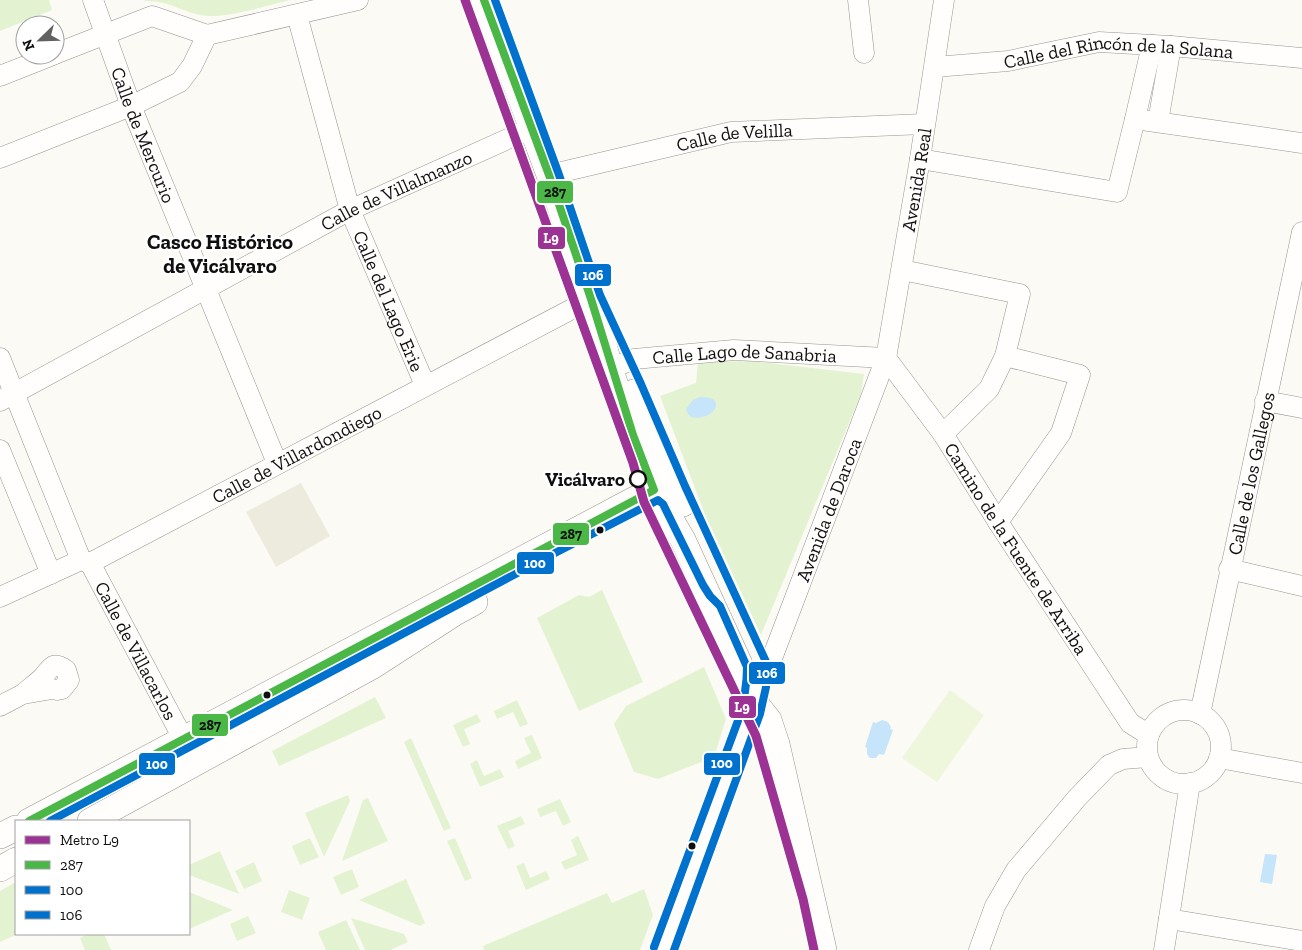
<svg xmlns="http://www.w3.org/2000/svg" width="1302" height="950" font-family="'Zilla Slab',serif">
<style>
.green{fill:#e3f3d1}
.pitch{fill:#eef7dc}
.plaza{fill:#edeade}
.water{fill:#c6e4fa}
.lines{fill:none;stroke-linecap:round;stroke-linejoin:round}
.minor-casing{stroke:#969592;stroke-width:21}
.tertiary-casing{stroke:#969592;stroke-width:26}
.minor{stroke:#fffefd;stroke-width:20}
.tertiary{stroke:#fffefd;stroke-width:25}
.bus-1-casing{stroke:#fff;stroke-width:11}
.bus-2-casing{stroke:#fff;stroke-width:11}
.bus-3-casing{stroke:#fff;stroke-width:11}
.bus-1{stroke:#4ab747;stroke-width:8}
.bus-2{stroke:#0072ce;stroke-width:8}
.bus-3{stroke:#0072ce;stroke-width:8}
.metro-1-casing{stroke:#fff;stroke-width:12}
.metro-1{stroke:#9c3293;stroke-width:9}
.stop-dot{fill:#fff;stroke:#0f0f0f;stroke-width:2.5}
.bus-dot{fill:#0f0f0f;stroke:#fff;stroke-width:2}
.labels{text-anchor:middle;stroke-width:5;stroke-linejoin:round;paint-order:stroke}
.street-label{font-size:19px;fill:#0f0f0f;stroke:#fff}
.stop-label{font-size:19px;font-weight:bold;fill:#0f0f0f;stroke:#fff;text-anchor:end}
.quarter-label{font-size:21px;font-weight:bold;fill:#0f0f0f;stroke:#fff}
.line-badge{stroke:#fff;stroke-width:2}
.badge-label{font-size:14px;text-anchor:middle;font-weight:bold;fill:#fff}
.pale-badge-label{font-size:14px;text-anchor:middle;font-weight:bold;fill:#111}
</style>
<rect width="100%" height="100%" fill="#fcfaf4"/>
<g class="green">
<path d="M0,0H49L52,10L0,31Z"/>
<path d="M144,0H290C268,5 231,17 209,16C186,15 170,0 145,1Z"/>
<path d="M750,361L864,374L861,394L761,635L704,512L660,396L696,383L698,362Z"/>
<path d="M602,590L643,682L579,711L537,618L579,595L589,597Z"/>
<path d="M704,667L726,719L714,757L658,779L634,772L614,724L626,706Z"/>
<path d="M375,697L386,718L279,766L272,751Z"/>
<path d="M517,700L528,724L520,727L513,712L497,719L494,711Z"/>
<path d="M477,714L481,722L464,729L470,744L463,747L453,725Z"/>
<path d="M532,735L542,758L518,769L515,761L531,753L524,738Z"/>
<path d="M411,738L451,828L444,831L404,742Z"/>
<path d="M477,760L484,776L500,769L504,777L480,787L470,764Z"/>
<path d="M348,795L350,801L324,857L305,813Z"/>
<path d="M368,798L388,841L342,861L363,800Z"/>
<path d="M560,799L571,822L563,826L556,811L540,817L537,809Z"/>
<path d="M521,816L525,824L508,831L515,846L508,849L497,826Z"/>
<path d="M578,836L589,860L565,870L561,862L577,855L571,840Z"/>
<path d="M310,838L319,857L300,865L292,846Z"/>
<path d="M455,838L472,878L465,881L447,841Z"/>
<path d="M220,851L239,894L189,875V865Z"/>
<path d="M254,862L262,881L244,889L235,871Z"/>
<path d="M524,863L530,878L546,871L550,879L526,890L516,866Z"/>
<path d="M352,869L359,887L341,895L333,877Z"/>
<path d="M406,879L425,923L420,926L359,900Z"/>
<path d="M16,882V934H18L0,942V891Z"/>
<path d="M644,889L653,915L640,950H484L483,946L607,893L612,903Z"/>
<path d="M289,890L310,898L302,920L281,912Z"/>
<path d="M189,892L233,910L189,929Z"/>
<path d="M248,916L256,933L237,941L230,924Z"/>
<path d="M351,918L404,934L408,942L390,950H365Z"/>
<path d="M346,920L360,950H326L318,932Z"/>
<path d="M88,934H104L111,950H85L80,938Z"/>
</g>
<path class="pitch" d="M950,690L984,715L937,782L902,758Z"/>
<path class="plaza" d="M301,483L330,536L276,567L246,512Z"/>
<g class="water">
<path d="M700,397C730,396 713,422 691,417L688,414L686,409L693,400Z"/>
<path d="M882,720L888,722L891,727L890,729L893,730L884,755L879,754L876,758H870L867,754V748L865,747L873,722L876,723Z"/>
<path d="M1265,854L1277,855L1272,884L1260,882Z"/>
</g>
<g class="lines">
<defs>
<g id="minor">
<path id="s1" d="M93,0L131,106L277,463"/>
<path d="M858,0L864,53"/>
<path id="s2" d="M297,15L350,210L425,385"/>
<path d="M207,35L358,0"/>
<path d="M1152,45L1135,119L1302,143"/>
<path d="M55,54L152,16L207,35"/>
<path id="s3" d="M935,67L1008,61L1099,42L1171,46L1302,58"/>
<path d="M0,76L53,55"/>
<path d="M1158,122L1171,46"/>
<path d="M0,158L131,106L180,82L192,66L207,35"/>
<path d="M920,159L1117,192L1135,119"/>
<path id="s4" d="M549,175L731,132L924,124"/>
<path d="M902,270L1020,294L1005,356L989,389L943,434"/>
<path d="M0,358L81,560"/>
<path id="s5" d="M886,358L943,434L998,522L1130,723L1149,735"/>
<path id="s6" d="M613,377L617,366L634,359L734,350L886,358"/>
<path id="s7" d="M0,401L350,210L532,128"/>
<path d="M1265,401L1302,408"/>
<path d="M0,450L51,574"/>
<path d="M998,522L1061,433L1080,375L1005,356"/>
<path id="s8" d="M90,563L196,763"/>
<path d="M1229,569L1302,586"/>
<path id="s9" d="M0,597L81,560L90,563L591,299"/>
<path id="s10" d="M771,661L886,358L920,159L944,0"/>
<path d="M0,706L23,694L52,689L57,690L62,689L69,680L66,670C53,660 51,668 43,677C37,683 30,688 23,694"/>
<circle cx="1184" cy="747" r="37"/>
<path id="s11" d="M1200,714L1302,232"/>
<path d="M1219,758L1302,773"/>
<path d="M1169,919L1302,941"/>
<path d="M979,950L995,906L1016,870L1077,798L1109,765L1123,759L1148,757"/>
<path d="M1164,950L1190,783"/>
</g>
<g id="tertiary">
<path d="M484,0L549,175L591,299L613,377L646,471L654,490L683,540L749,684L754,701L769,720L777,744L824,950"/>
<path d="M634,392L683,504"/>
<path d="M29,821L633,500L654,490H663L669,496"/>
<path d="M90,821L373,666L455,613L475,602"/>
<path d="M0,836L16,828"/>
<path d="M0,869L16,860"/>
<path d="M663,950L748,721L756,688"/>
</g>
</defs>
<use href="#minor" class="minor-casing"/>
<use href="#tertiary" class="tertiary-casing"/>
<use href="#minor" class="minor"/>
<use href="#tertiary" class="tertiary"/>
<defs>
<path id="bus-1" d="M29,821L654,490L633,435L591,299L549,175L484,0"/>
<path id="bus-2" d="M50,821L555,553L658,500L663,504L703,585L710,596L720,606L747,667C747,685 744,701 739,718L654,947"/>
<path id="bus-3" d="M495,0L558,172L600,295L641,384L685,486L767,664L766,687L760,714L674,950"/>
</defs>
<use href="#bus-1" class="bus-1-casing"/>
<use href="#bus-2" class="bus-2-casing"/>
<use href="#bus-3" class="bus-3-casing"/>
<use href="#bus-1" class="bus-1"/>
<use href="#bus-2" class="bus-2"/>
<use href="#bus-3" class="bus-3"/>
<defs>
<path id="metro-1" d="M465,0L633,463L644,502L756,736L803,899L814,950"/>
</defs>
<use href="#metro-1" class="metro-1-casing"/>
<use href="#metro-1" class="metro-1"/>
</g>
<circle class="stop-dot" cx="638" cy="479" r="8"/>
<g class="bus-dot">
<circle cx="600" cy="530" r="4.5"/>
<circle cx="267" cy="695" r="4.5"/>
<circle cx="692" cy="846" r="4.5"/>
</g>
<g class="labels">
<g class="street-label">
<text dy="7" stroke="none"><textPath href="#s3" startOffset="185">Calle del Rincón de la Solana</textPath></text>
<text dy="7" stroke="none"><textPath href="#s1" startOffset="144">Calle de Mercurio</textPath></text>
<text dy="7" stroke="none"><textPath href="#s4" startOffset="190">Calle de Velilla</textPath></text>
<text dy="7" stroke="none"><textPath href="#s10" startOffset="505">Avenida Real</textPath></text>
<text dy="7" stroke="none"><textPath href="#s7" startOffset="449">Calle de Villalmanzo</textPath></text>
<text dy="7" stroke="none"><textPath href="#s2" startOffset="301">Calle del Lago Erie</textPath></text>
<text dy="7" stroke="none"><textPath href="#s6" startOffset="141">Calle Lago de Sanabria</textPath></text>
<text dy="7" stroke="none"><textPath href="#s9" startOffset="332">Calle de Villardondiego</textPath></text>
<text dy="7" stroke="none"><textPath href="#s11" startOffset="246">Calle de los Gallegos</textPath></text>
<text dy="7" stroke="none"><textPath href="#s10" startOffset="162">Avenida de Daroca</textPath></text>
<text dy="7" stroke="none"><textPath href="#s5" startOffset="231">Camino de la Fuente de Arriba</textPath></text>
<text dy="7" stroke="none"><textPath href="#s8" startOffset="99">Calle de Villacarlos</textPath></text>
</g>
<g class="stop-label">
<text x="625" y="486">Vicálvaro</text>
</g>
<g class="quarter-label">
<text x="220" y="249">Casco Histórico<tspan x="220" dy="24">de Vicálvaro</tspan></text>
</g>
</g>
<g class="line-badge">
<rect x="536" y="180" width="38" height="24" rx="5" fill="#4ab747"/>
<rect x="537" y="226" width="29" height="24" rx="5" fill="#9c3293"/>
<rect x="574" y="263" width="38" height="24" rx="5" fill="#0072ce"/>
<rect x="552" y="522" width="38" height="24" rx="5" fill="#4ab747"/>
<rect x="516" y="551" width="39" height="24" rx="5" fill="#0072ce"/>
<rect x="748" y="661" width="38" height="24" rx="5" fill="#0072ce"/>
<rect x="728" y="695" width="29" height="24" rx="5" fill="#9c3293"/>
<rect x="191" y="713" width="38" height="24" rx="5" fill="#4ab747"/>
<rect x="703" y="752" width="38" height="24" rx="5" fill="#0072ce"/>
<rect x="138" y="752" width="38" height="24" rx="5" fill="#0072ce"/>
</g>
<g class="badge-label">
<text x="551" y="243">L9</text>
<text x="593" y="280">106</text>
<text x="535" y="568">100</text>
<text x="767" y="678">106</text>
<text x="742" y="712">L9</text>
<text x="722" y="768">100</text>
<text x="157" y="769">100</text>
</g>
<g class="pale-badge-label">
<text x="555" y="197">287</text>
<text x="571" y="539">287</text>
<text x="210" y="730">287</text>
</g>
<rect x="15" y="820" width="175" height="115" fill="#ffffff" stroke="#9f9f9f"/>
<rect x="25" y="836" width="25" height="8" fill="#9c3293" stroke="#9f9f9f"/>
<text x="60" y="845" font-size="15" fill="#0f0f0f">Metro L9</text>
<rect x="25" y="861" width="25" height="8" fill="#4ab747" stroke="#9f9f9f"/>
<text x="60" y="870" font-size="15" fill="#0f0f0f">287</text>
<rect x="25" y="886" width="25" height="8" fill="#0072ce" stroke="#9f9f9f"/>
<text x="60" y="895" font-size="15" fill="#0f0f0f">100</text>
<rect x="25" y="911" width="25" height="8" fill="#0072ce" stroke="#9f9f9f"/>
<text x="60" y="920" font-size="15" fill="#0f0f0f">106</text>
<g transform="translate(40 40) rotate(247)"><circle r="24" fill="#ffffff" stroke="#9f9f9f"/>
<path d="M0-4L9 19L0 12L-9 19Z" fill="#62615f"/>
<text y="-8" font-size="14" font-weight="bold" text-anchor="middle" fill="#0f0f0f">N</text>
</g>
</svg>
